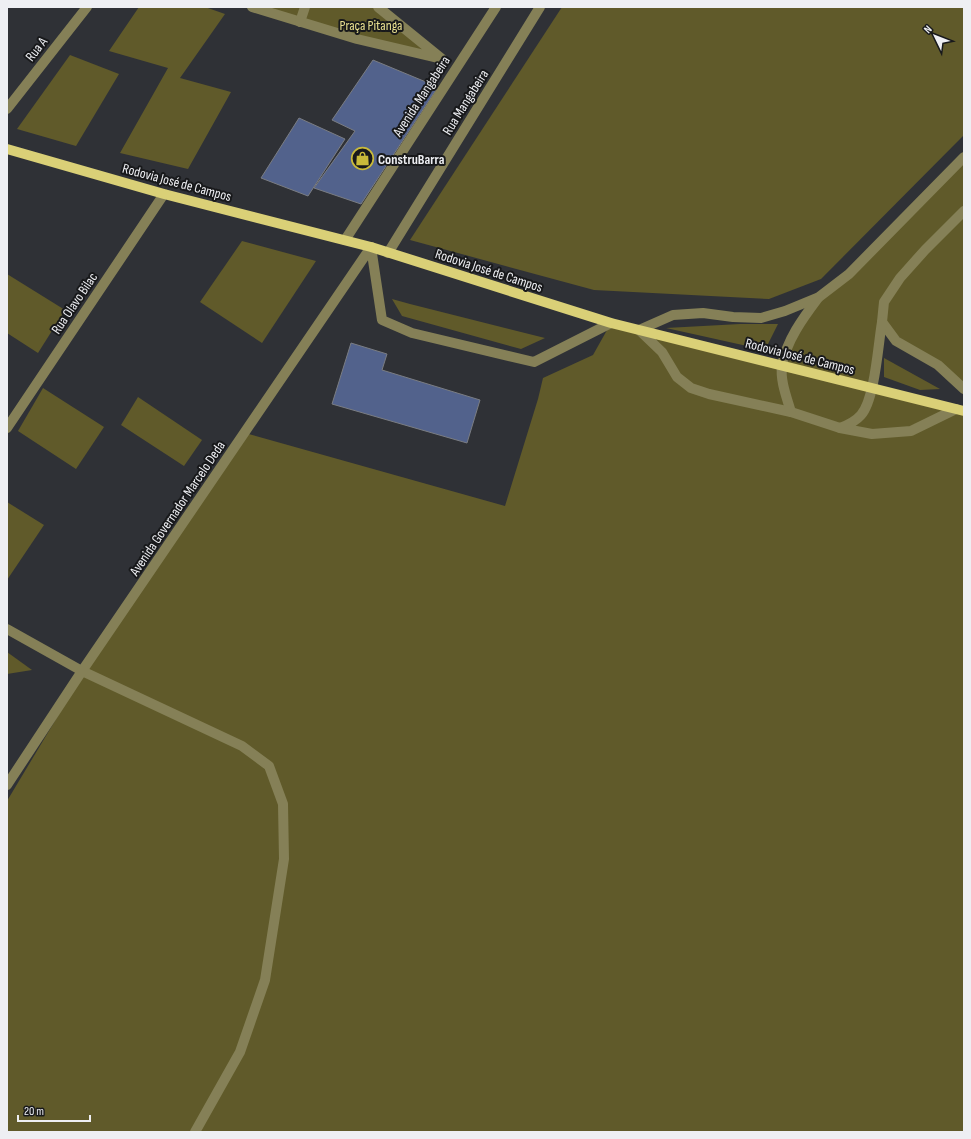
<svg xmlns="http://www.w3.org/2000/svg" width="971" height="1139" font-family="'Sofia Sans Condensed',sans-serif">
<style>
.green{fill:#605a2a}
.building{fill:#52628c;stroke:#7a7d83}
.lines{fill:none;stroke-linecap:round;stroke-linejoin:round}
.minor{stroke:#858057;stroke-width:10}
.major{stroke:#dad077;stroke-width:10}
.labels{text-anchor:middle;stroke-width:4;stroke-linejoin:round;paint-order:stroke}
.park-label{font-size:14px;fill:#e9e090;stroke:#18191b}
.street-label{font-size:14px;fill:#eeeff3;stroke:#18191b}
.poi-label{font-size:14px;font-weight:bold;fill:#eeeff3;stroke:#18191b;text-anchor:start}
</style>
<rect width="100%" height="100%" fill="#2f3136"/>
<g class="green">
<path d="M139,7H205L225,14L180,78L231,92L188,169L120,153L168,68L109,51Z"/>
<path d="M252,7H378L442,59Z"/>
<path d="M562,7H964V135L821,279L769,299L594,290L410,240Z"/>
<path d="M70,55L119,74L76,146L17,129Z"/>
<path d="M964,157V389L917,353L882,322L872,388L964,411V1132H7V801L104,639L245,433L505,506L538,399L543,378L593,355L611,323L782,367L806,314Z"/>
<path d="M242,241L316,261L262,343L200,302Z"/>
<path d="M7,274L65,310L38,353L7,333Z"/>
<path d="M392,299L410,304L545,338L521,349L402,316Z"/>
<path d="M740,324H778L765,350L666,328Z"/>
<path d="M884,358L940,389L920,390L884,377Z"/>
<path d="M43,388L104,427L76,469L18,431Z"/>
<path d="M138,397L202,440L184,466L121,425Z"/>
<path d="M7,502L44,525L7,580Z"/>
<path d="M7,652L32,670L7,674Z"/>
</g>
<g class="building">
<path d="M373,60L438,87L361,204L314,188L355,131L332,120Z"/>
<path d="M299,118L345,139L308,196L261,178Z"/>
<path d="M351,343L387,354L382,370L480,400L467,443L332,404Z"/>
</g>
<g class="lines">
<g class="minor">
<path d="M252,7L357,39L442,59L378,7"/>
<path d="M300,22L305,7"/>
<path d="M7,109L87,7"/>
<path d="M964,211L925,250L900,278L884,302L882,322L896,341L938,365L964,389"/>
<path d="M345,240L496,7"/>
<path d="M371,247L382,320L412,333L534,362L611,323"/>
<path d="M388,253L540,7"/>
<path d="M956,409L911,431L872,434L840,428L791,412L709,394L691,388L677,377L662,352L639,330L673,315L703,313L733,317L761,318L785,311L819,297L849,274L964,157"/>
<path d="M791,412C787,398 780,381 782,366C786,341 803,318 818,298"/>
<path d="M7,428L164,194"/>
<path d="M840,428C848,425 855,422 861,415C875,399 878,345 882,322"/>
<path d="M7,629L82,671L242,746L269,766L283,804L284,859L265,980L240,1052L195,1132"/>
<path d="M7,785L82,671L371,247"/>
</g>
<path class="major" d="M7,149L164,194L371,247L611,323L964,411"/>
</g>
<defs>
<symbol id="shop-ring" viewBox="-11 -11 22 22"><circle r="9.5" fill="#18191b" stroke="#c9ba3a" stroke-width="1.5"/><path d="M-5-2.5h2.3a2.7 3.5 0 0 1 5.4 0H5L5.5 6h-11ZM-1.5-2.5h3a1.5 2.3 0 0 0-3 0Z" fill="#c9ba3a"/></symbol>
</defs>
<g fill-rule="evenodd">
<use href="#shop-ring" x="350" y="146" width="25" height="25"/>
</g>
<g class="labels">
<g class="park-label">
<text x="371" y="30">Praça Pitanga</text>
</g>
<g class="street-label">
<text transform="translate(36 49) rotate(-52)" y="5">Rua A</text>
<text transform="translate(421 96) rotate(-57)" y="5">Avenida Mangabeira</text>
<text transform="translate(465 102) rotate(-58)" y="5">Rua Mangabeira</text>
<text transform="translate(177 182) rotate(15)" y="5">Rodovia José de Campos</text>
<text transform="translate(489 270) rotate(18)" y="5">Rodovia José de Campos</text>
<text transform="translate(74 303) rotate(-56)" y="5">Rua Olavo Bilac</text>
<text transform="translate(800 356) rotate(14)" y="5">Rodovia José de Campos</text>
<text transform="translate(177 508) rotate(-56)" y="5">Avenida Governador Marcelo Deda</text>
</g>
<g class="poi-label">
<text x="378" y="164">ConstruBarra</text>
</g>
</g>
<rect width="971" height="1139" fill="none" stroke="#eeeff3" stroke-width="16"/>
<g transform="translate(935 36) rotate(313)" stroke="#18191b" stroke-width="3" paint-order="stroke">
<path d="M0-3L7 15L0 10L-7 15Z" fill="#eeeff3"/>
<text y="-6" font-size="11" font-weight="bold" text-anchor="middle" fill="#eeeff3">N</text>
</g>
<path d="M18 1115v6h72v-6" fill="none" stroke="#eeeff3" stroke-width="2"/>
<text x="24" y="1115" font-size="12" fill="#eeeff3" stroke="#18191b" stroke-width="3" paint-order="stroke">20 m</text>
</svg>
